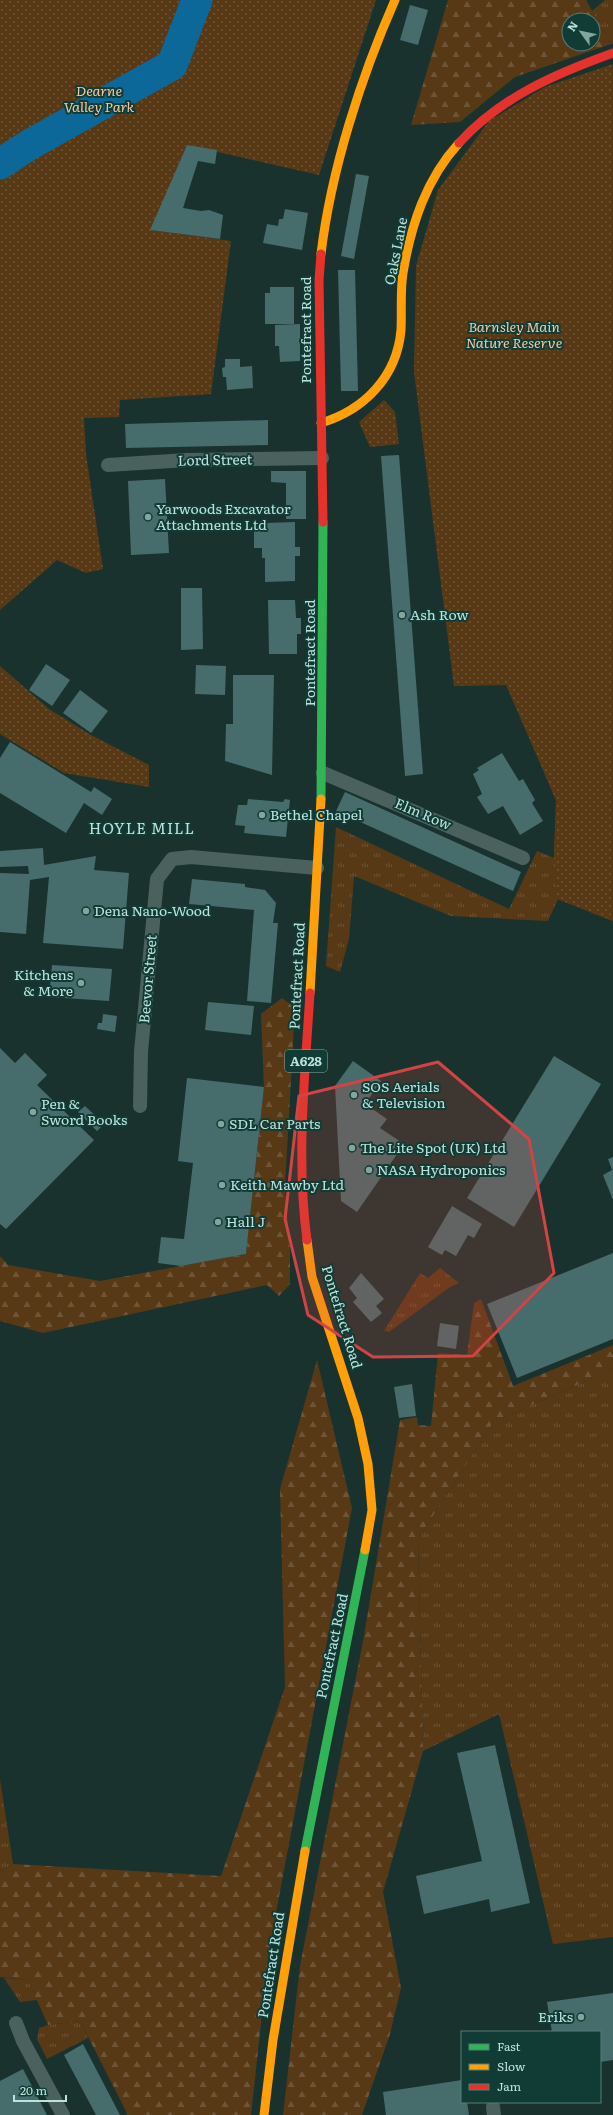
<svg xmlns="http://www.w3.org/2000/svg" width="613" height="2115" font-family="Literata,serif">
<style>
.grass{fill:url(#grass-tufts)}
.forest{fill:url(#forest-firs);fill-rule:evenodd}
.park{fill:url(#park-dots)}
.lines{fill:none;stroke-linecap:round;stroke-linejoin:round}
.river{stroke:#0b6898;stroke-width:31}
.building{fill:#466c6c}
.street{stroke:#4b615e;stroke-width:14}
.fast{stroke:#30b455;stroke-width:9}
.slow{stroke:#ff9f0a;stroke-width:9}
.jam{stroke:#e5322d;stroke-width:9}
.marked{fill:#d24443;fill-opacity:0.2;stroke:#d24443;stroke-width:3;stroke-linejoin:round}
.poi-dot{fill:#84a49e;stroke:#103c35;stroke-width:1.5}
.labels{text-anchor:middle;stroke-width:4;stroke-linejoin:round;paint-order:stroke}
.shield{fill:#103c35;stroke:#89b0a9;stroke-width:1}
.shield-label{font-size:13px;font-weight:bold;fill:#bde2db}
.park-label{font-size:14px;font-style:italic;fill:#f5c8a3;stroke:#103c35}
.street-label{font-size:14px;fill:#bde2db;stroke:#103c35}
.poi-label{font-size:14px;fill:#bde2db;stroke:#103c35;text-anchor:start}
.neighbourhood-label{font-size:15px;letter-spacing:1px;fill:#bde2db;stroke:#103c35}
</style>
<defs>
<pattern id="grass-tufts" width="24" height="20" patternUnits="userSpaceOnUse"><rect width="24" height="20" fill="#583916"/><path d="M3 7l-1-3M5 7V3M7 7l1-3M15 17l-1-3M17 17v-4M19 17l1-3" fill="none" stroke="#6e5537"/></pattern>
<pattern id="forest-firs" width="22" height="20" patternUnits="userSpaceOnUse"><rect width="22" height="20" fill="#583916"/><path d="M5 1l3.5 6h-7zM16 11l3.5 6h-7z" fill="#6e5537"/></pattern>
<pattern id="park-dots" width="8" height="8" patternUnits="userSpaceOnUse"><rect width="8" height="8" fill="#583916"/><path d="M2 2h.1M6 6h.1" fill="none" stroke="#6e5537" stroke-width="1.8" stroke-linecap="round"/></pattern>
</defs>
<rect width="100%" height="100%" fill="#1a322e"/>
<g class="grass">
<path d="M605,0H613V44H611L592,11Z"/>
<path d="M543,770L613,921L558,899L548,921L451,916L354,876L349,939L340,972L326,966L336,827L509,909L537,851L554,858L556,800Z"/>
<path d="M440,1268L459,1283L450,1287L389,1332L384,1331L420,1273L428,1278Z"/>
<path d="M613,1369V1937L553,1944L499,1714L423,1751L418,1539L493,1422Z"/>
<path d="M0,1779L13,1864L0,1871Z"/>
<path d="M4,1978L28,1980L37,2000L20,2002Z"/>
<path d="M80,2021L88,2038L47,2059L37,2039L39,2028L48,2025Z"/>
</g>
<g class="forest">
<path d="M448,0H586L611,44L515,77L460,122L411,125ZM569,20H593V44H569Z"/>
<path d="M282,998L295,1008L285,1186L290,1252V1284L279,1296L267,1285L43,1333L0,1321V1256L8,1265L100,1281L246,1254L264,1087L261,1014Z"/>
<path d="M481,1299L513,1386L613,1345V1369L493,1422L418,1539L423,1751L383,1892L401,1988L390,2034L362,2115H283L300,1966L364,1636L400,1420L417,1417L418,1425L431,1426L438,1353L467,1355L474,1303Z"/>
<path d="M317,1360L352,1508L269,1950L251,2115H128L80,2021L48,2025L28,1980L0,1977V1871L13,1864L221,1876L285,1687L280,1489Z"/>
</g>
<g class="park">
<path d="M0,0H376L319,175L187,145L151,230L231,241L211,394L120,400L119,417L84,418L86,454L103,569L86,573L57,560L0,610Z"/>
<path d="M613,64V921L557,899L554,858L556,800L506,685L454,686L414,372L416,266L438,190L489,121L545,87Z"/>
<path d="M384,400L395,412L399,444L370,447L359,422Z"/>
<path d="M0,666L49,709L91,735L149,765V787L64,773L0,734Z"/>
</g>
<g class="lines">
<path class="river" d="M0,164L29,145L172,65L197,0"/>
</g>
<g class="building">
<path d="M410,5L428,10L418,45L400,40Z"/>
<path d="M187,145L217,150L215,164L198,161L183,208L201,211L209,210L223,215L220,239L150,230Z"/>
<path d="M356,174L369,176L354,259L341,256Z"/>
<path d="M285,209L308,213L302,250L263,243L267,224L278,226L279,219H283Z"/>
<path d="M338,270H355L358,391H341Z"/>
<path d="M270,287H294V324H265V293H270Z"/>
<path d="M300,324V361L280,362L279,346H275V325Z"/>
<path d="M225,359H240V367L252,366L253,388L227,390L226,377H223L222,368L225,367Z"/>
<path d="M268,420V445L126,448L125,424Z"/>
<path d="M399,455L423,774L405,776L381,456Z"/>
<path d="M271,471H306V519H286V483L271,482Z"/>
<path d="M165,479L169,553L131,555L128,481Z"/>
<path d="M295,522V547H300V556H295V581L265,582V558H262V548H254V528H265V523Z"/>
<path d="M181,588H202L203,649L181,650Z"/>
<path d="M268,600H295L296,618H301V634H297V654H269Z"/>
<path d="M46,664L70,680L52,706L29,690Z"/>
<path d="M196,665L226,666L225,695L195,694Z"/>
<path d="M233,675H274L272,775L225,761L226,724H233Z"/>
<path d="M80,690L108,711L91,733L63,713Z"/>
<path d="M10,742L91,792L94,787L112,799L102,815L84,803L66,833L0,793V758Z"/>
<path d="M502,753L519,781L523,779L535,800L532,803L543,821L520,835L503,806L488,814L477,797L482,794L473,774L479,770L477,768Z"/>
<path d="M345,792L521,872L513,891L336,811Z"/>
<path d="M248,799L283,802L285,799L290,800L286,837L244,833L245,826L235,825L238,805H247Z"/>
<path d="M43,848L44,865L96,856L94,870L129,873L123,949L43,943L49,877L30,880L26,934L0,932V873L29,874L28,866L0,867V851Z"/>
<path d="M192,879L245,884V887L265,890L276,903L273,923H278L271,1003L247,1001L254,910L189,904Z"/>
<path d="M52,965L112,969L109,1001L49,997Z"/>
<path d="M208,1002L254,1006L251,1035L205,1030Z"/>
<path d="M103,1014L117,1016L115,1032L97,1029L98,1023H102Z"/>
<path d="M0,1048L15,1063L25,1053L47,1075L37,1085L94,1140L6,1229L0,1224Z"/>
<path d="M554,1056L601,1084L514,1227L467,1198Z"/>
<path d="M353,1061L381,1081L365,1104L387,1119L380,1128L404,1144L357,1212L341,1201L335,1086Z"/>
<path d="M187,1078L264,1087L246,1254L181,1266L158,1263L161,1237L184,1239L193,1163L178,1161Z"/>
<path d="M85,1106L104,1124L97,1131L78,1112Z"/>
<path d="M613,1157V1200L603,1175L612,1170L608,1159Z"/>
<path d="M452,1206L482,1224L474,1238L468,1235L456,1256L445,1250L442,1255L428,1247Z"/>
<path d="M613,1253V1339L517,1378L487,1304Z"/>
<path d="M361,1273L384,1299L376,1306L382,1313L371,1322L353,1302L357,1298L349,1288Z"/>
<path d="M440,1323L459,1326L456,1349L437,1346Z"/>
<path d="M412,1384L416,1416L399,1418L394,1387Z"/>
<path d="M495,1745L530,1903L491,1912L489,1899L424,1914L416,1876L482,1861L457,1753Z"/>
<path d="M613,1993V2060L600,2062V2032H552L547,2002Z"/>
<path d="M83,2044L120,2115H96L64,2055Z"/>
<path d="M23,2069L47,2115H0V2081Z"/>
<path d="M462,2080V2102H467L469,2115H386L383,2092Z"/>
</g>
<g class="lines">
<g class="street">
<path d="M108,465L187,460L322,458"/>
<path d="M323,773L523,858"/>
<path d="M140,1106L141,1052L157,879L172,859L191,857L317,868"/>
<path d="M16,2023L23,2041L63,2115"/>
<path d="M493,2107L494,2115"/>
</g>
<g class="fast">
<path d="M321,799L323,522"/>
<path d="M305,1851L365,1550"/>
</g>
<g class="slow">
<path d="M321,254C331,170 361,77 395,0"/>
<path d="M321,423C364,410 397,377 401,330C402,311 400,292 403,273C411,225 426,179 459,143"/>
<path d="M310,993L321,799"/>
<path d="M307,1240L312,1277L358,1418L368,1464L372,1510L365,1550"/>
<path d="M264,2115L273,2040L305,1851"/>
</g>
<g class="jam">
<path d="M459,143C501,97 555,74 613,53"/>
<path d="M321,254L319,280L323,522"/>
<path d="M307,1240C296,1159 305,1074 310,993"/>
</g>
</g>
<path class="marked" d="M438,1062L529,1139L554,1273L473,1356L373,1357L308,1315L285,1219L299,1096Z"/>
<g class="poi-dot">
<circle cx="148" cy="517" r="4"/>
<circle cx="402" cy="615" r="4"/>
<circle cx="262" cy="815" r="4"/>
<circle cx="86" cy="911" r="4"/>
<circle cx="81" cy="983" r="4"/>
<circle cx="354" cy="1095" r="4"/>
<circle cx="33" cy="1112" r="4"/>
<circle cx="221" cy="1124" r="4"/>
<circle cx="352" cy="1148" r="4"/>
<circle cx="369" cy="1170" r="4"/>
<circle cx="222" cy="1185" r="4"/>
<circle cx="218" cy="1222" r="4"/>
<circle cx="581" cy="2017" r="4"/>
</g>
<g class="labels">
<rect class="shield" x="285" y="1050" width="42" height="22" rx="3"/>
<g class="shield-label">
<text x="306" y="1066">A628</text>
</g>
<g class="park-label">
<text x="99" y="96">Dearne<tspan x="99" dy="16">Valley Park</tspan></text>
<text x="514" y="332">Barnsley Main<tspan x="514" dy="16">Nature Reserve</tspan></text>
</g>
<g class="street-label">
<text transform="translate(396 251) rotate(-79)" y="5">Oaks Lane</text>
<text transform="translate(306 330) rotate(-90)" y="5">Pontefract Road</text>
<text transform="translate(215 460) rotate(-1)" y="5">Lord Street</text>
<text transform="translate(310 653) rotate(-90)" y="5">Pontefract Road</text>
<text transform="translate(423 814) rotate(23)" y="5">Elm Row</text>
<text transform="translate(297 976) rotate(-87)" y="5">Pontefract Road</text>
<text transform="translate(148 979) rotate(-85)" y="5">Beevor Street</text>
<text transform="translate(342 1317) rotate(73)" y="5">Pontefract Road</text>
<text transform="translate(332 1646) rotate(-78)" y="5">Pontefract Road</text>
<text transform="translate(271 1965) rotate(-81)" y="5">Pontefract Road</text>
</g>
<g class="poi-label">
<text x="156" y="514">Yarwoods Excavator<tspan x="156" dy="16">Attachments Ltd</tspan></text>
<text x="410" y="620">Ash Row</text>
<text x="270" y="820">Bethel Chapel</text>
<text x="94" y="916">Dena Nano-Wood</text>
<text x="73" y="980" text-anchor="end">Kitchens<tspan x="73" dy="16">&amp; More</tspan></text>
<text x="362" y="1092">SOS Aerials<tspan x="362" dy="16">&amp; Television</tspan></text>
<text x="41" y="1109">Pen &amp;<tspan x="41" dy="16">Sword Books</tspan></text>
<text x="229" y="1129">SDL Car Parts</text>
<text x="360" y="1153">The Lite Spot (UK) Ltd</text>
<text x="377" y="1175">NASA Hydroponics</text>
<text x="230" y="1190">Keith Mawby Ltd</text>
<text x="226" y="1227">Hall J</text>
<text x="573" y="2022" text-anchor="end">Eriks</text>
</g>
<g class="neighbourhood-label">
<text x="142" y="834">HOYLE MILL</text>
</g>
</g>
<rect x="461" y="2031" width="140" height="72" fill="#103c35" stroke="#557e77"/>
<rect x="469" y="2044" width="20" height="6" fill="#30b455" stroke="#557e77"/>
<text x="497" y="2051" font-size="12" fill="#bde2db">Fast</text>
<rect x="469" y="2064" width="20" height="6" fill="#ff9f0a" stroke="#557e77"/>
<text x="497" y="2071" font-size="12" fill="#bde2db">Slow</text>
<rect x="469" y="2084" width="20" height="6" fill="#e5322d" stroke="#557e77"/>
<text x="497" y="2091" font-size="12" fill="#bde2db">Jam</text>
<g transform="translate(581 32) rotate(303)"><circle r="19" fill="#103c35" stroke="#557e77"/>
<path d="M0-3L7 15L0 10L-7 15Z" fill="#84a49e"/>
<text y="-6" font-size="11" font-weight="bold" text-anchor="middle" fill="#bde2db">N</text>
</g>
<path d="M14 2095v6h52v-6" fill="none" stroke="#bde2db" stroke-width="2"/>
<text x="20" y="2095" font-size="12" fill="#bde2db" stroke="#103c35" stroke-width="3" paint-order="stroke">20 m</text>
</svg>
